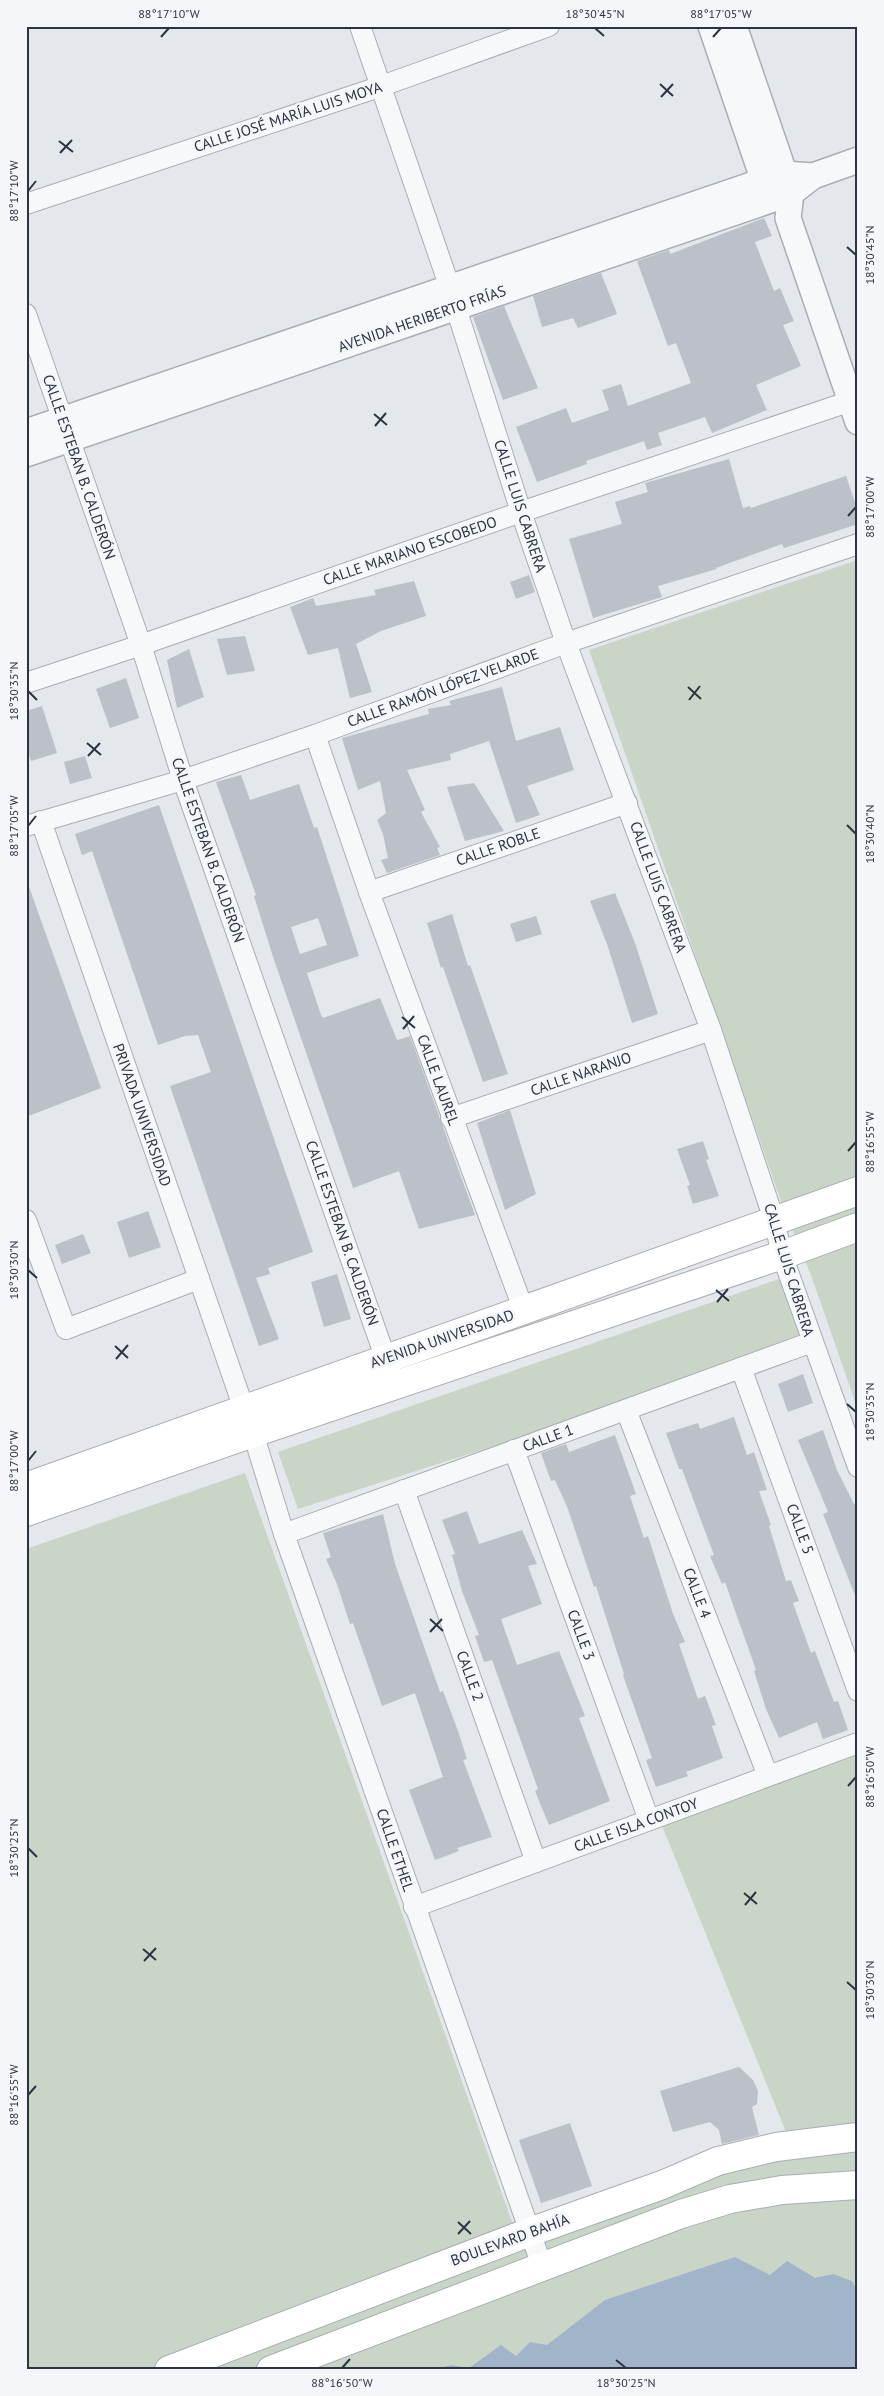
<svg xmlns="http://www.w3.org/2000/svg" width="884" height="2396" font-family="'PT Sans',sans-serif">
<style>
.green{fill:#c9d5c6}
.water{fill:#a1b4c9}
.building{fill:#bcc0c8;fill-rule:evenodd}
.lines{fill:none;stroke-linecap:round;stroke-linejoin:round}
.minor-casing{stroke:#a9aeb5;stroke-width:22}
.tertiary-casing{stroke:#a9aeb5;stroke-width:28}
.secondary-casing{stroke:#a9aeb5;stroke-width:30}
.minor{stroke:#f7f8fa;stroke-width:20}
.tertiary{stroke:#f7f8fa;stroke-width:25}
.secondary{stroke:#fff;stroke-width:28}
.ticks{fill:none;stroke:#2c3443;stroke-width:2}
.labels{text-anchor:middle;stroke-width:5;stroke-linejoin:round;paint-order:stroke}
.street-label{font-size:15px;fill:#2c3443;stroke:#f4f6f9}
.neatline{fill:none;stroke:#2c3443;stroke-width:2}
.ticks-label{font-size:12px;text-anchor:middle;fill:#2c3443}
</style>
<rect width="100%" height="100%" fill="#e4e7eb"/>
<g class="green">
<path d="M858,560V1410L811,1275L784,1210L589,650Z"/>
<path d="M779,1279L802,1337L550,1428L298,1509L278,1452Z"/>
<path d="M245,1473L516,2233L714,2153L786,2132L661,1823L858,1751V2370H26V1549Z"/>
</g>
<path class="water" d="M735,2257L770,2275L787,2261L815,2278L833,2274L852,2281L858,2292V2370H431L452,2365L469,2368L501,2345L516,2356L530,2342L547,2345L605,2300Z"/>
<g class="building">
<path d="M764,218L772,236L755,242L774,291L780,288L794,321L783,325L801,366L756,385L767,410L712,433L705,417L658,433L662,445L647,450L644,441L586,461L587,464L537,482L516,427L566,408L572,423L609,410L602,390L621,384L628,406L691,383L676,343L668,346L637,261L669,250L670,254Z"/>
<path d="M601,273L617,314L578,328L573,318L542,327L533,296Z"/>
<path d="M504,306L538,388L503,400L473,317Z"/>
<path d="M729,459L743,508L750,506L751,508L846,476L858,511V524L784,548L782,544L716,568L717,569L658,586L662,597L593,618L569,539L622,524L615,502L648,492L645,483Z"/>
<path d="M529,575L535,592L516,599L510,582Z"/>
<path d="M414,581L426,616L381,631L356,644L372,692L350,698L338,648L308,655L290,607L313,598L316,606L376,595L374,590Z"/>
<path d="M245,636L255,671L227,675L217,639Z"/>
<path d="M189,649L204,697L177,708L167,660Z"/>
<path d="M126,678L139,718L110,728L96,689Z"/>
<path d="M502,687L516,741L560,727L574,770L527,786L540,815L516,823L489,741L450,754L451,760L407,770L425,810L421,812L440,847L437,848L440,855L387,873L381,860L388,858L383,834L377,820L386,813L380,781L358,790L342,738L429,714L428,709L451,705L449,701Z"/>
<path d="M42,706L57,753L31,761L26,746V711Z"/>
<path d="M85,756L92,778L70,784L64,762Z"/>
<path d="M241,775L250,800L299,784L314,828L317,827L359,956L307,973L321,1015L323,1018L380,998L397,1040L410,1036L475,1215L419,1229L399,1171L353,1188L273,957L254,896L256,895L216,782ZM318,918L327,945L300,954L291,927Z"/>
<path d="M474,783L504,831L465,841L447,787Z"/>
<path d="M159,805L313,1252L268,1268L270,1274L256,1278L279,1339L259,1346L170,1086L211,1072L198,1035L185,1036L158,1045L92,851L82,855L75,834Z"/>
<path d="M26,884H28L101,1088L26,1117Z"/>
<path d="M615,893L635,943L658,1014L632,1023L607,944L590,901Z"/>
<path d="M452,914L468,966L470,965L508,1074L483,1082L443,967L441,968L427,923Z"/>
<path d="M536,916L542,934L516,942L510,924Z"/>
<path d="M510,1110L536,1194L505,1210L477,1123Z"/>
<path d="M703,1141L709,1159L706,1160L719,1196L693,1204L687,1186L690,1185L677,1149Z"/>
<path d="M148,1211L161,1247L129,1258L117,1222Z"/>
<path d="M83,1234L91,1253L62,1264L55,1245Z"/>
<path d="M337,1274L351,1319L324,1327L311,1282Z"/>
<path d="M803,1374L813,1403L788,1412L778,1384Z"/>
<path d="M734,1417L747,1455L754,1452L767,1490L759,1491L771,1525L769,1526L786,1581L791,1580L799,1601L793,1603L811,1653L815,1651L834,1702L838,1701L848,1730L823,1739L817,1722L779,1738L766,1709L754,1671L756,1670L725,1582L722,1584L710,1556L714,1555L699,1515L682,1469H679L666,1433L698,1423L700,1429Z"/>
<path d="M823,1430L837,1470L854,1504L858,1503V1603L823,1514L828,1512L798,1440Z"/>
<path d="M615,1435L636,1494L630,1496L644,1538L648,1536L673,1614L685,1642L679,1644L698,1699L705,1696L716,1725L712,1726L723,1758L686,1772L688,1776L656,1787L646,1760L652,1758L623,1675L624,1674L596,1586L594,1587L568,1509L555,1480L551,1481L541,1453L566,1444L569,1452Z"/>
<path d="M467,1511L479,1544L522,1530L537,1564L528,1566L542,1604L501,1619L517,1665L559,1651L585,1716L579,1718L610,1801L549,1825L535,1791L538,1789L492,1660L484,1662L475,1636L479,1635L462,1591L452,1555L455,1554L442,1520Z"/>
<path d="M383,1514L395,1564L440,1692L443,1691L458,1731L467,1759L463,1760L492,1837L457,1848L459,1851L435,1860L409,1790L443,1777L415,1693L382,1706L353,1623L350,1624L337,1584L326,1559L331,1557L323,1533Z"/>
<path d="M739,2067L753,2080L758,2091L757,2104L752,2107L759,2135L722,2144L719,2130L710,2122L673,2132L660,2091Z"/>
<path d="M570,2123L592,2186L541,2203L519,2140Z"/>
</g>
<g class="lines">
<defs>
<g id="minor">
<path d="M360,26L450,288"/>
<path d="M26,204L379,87L549,26"/>
<path d="M456,308L521,512L566,643L711,1030L774,1220L782,1255L858,1467"/>
<path d="M26,314L141,645L183,780L390,1371"/>
<path d="M26,683L141,645L521,512L851,401"/>
<path d="M315,735L369,892L524,1311"/>
<path d="M41,821L244,1409"/>
<path d="M26,826L183,780L315,735L566,643L858,544"/>
<path d="M369,892L627,803"/>
<path d="M451,1118L711,1030"/>
<path d="M26,1220L66,1329L199,1279"/>
<path d="M741,1368L858,1691"/>
<path d="M626,1410L768,1776"/>
<path d="M253,1433L284,1534L542,2266"/>
<path d="M514,1450L649,1820"/>
<path d="M404,1490L536,1862"/>
<path d="M284,1534L812,1342"/>
<path d="M414,1907L858,1743"/>
</g>
<g id="tertiary">
<path d="M711,26L769,196"/>
<path d="M734,26L791,193L788,218L858,422"/>
<path d="M26,432L784,174L813,176"/>
<path d="M26,454L791,193L813,176L858,160"/>
</g>
<g id="secondary">
<path d="M26,1487L858,1191"/>
<path d="M26,1512L253,1433L782,1255L858,1227"/>
<path d="M169,2370L530,2232L662,2185L718,2161L776,2147L858,2137"/>
<path d="M271,2370L681,2214L730,2199L782,2190L858,2185"/>
</g>
</defs>
<use href="#minor" class="minor-casing"/>
<use href="#tertiary" class="tertiary-casing"/>
<use href="#secondary" class="secondary-casing"/>
<use href="#minor" class="minor"/>
<use href="#tertiary" class="tertiary"/>
<use href="#secondary" class="secondary"/>
</g>
<path class="ticks" d="M595,28L604,36M161,37L169,28M713,37L721,28M660,84L673,96M661,97L673,84M59,141L73,152M60,153L72,140M28,191L36,181M847,247L856,255M374,414L387,425M375,426L386,413M848,516L856,507M688,687L701,699M28,691L37,700M689,700L700,686M87,743L101,755M88,756L100,743M847,825L856,834M28,826L36,816M402,1017L415,1028M403,1029L414,1016M848,1151L856,1142M28,1270L37,1278M716,1290L729,1301M717,1302L728,1289M115,1346L128,1358M116,1359L128,1345M847,1404L856,1412M28,1461L36,1451M430,1619L443,1631M430,1632L442,1619M848,1786L856,1777M28,1848L37,1857M744,1893L757,1904M745,1905L756,1892M143,1949L156,1960M144,1961L156,1948M847,1982L856,1990M28,2095L36,2086M458,2222L471,2234M458,2234L470,2221M616,2360L626,2368M342,2368L350,2359"/>
<g class="labels">
<g class="street-label">
<text transform="translate(288 117) rotate(-18)" y="5">CALLE JOSÉ MARÍA LUIS MOYA</text>
<text transform="translate(422 319) rotate(-19)" y="5">AVENIDA HERIBERTO FRÍAS</text>
<text transform="translate(79 467) rotate(71)" y="5">CALLE ESTEBAN B. CALDERÓN</text>
<text transform="translate(520 506) rotate(72)" y="5">CALLE LUIS CABRERA</text>
<text transform="translate(410 551) rotate(-19)" y="5">CALLE MARIANO ESCOBEDO</text>
<text transform="translate(443 688) rotate(-20)" y="5">CALLE RAMÓN LÓPEZ VELARDE</text>
<text transform="translate(498 847) rotate(-19)" y="5">CALLE ROBLE</text>
<text transform="translate(208 850) rotate(71)" y="5">CALLE ESTEBAN B. CALDERÓN</text>
<text transform="translate(658 887) rotate(70)" y="5">CALLE LUIS CABRERA</text>
<text transform="translate(581 1074) rotate(-19)" y="5">CALLE NARANJO</text>
<text transform="translate(438 1080) rotate(70)" y="5">CALLE LAUREL</text>
<text transform="translate(142 1115) rotate(71)" y="5">PRIVADA UNIVERSIDAD</text>
<text transform="translate(342 1233) rotate(71)" y="5">CALLE ESTEBAN B. CALDERÓN</text>
<text transform="translate(789 1270) rotate(73)" y="5">CALLE LUIS CABRERA</text>
<text transform="translate(442 1339) rotate(-19)" y="5">AVENIDA UNIVERSIDAD</text>
<text transform="translate(548 1438) rotate(-20)" y="5">CALLE 1</text>
<text transform="translate(800 1529) rotate(70)" y="5">CALLE 5</text>
<text transform="translate(697 1593) rotate(69)" y="5">CALLE 4</text>
<text transform="translate(581 1635) rotate(70)" y="5">CALLE 3</text>
<text transform="translate(470 1676) rotate(70)" y="5">CALLE 2</text>
<text transform="translate(636 1825) rotate(-20)" y="5">CALLE ISLA CONTOY</text>
<text transform="translate(395 1850) rotate(71)" y="5">CALLE ETHEL</text>
<text transform="translate(510 2240) rotate(-20)" y="5">BOULEVARD BAHÍA</text>
</g>
</g>
<rect width="884" height="2396" fill="none" stroke="#f4f6f9" stroke-width="55"/>
<rect x="28" y="28" width="828" height="2340" class="neatline"/>
<g class="ticks-label">
<text x="169" y="18">88°17'10"W</text>
<text x="595" y="18">18°30'45"N</text>
<text x="721" y="18">88°17'05"W</text>
<text transform="translate(14 191) rotate(-90)" y="4">88°17'10"W</text>
<text transform="translate(870 255) rotate(-90)" y="4">18°30'45"N</text>
<text transform="translate(870 507) rotate(-90)" y="4">88°17'00"W</text>
<text transform="translate(14 691) rotate(-90)" y="4">18°30'35"N</text>
<text transform="translate(14 826) rotate(-90)" y="4">88°17'05"W</text>
<text transform="translate(870 834) rotate(-90)" y="4">18°30'40"N</text>
<text transform="translate(870 1142) rotate(-90)" y="4">88°16'55"W</text>
<text transform="translate(14 1270) rotate(-90)" y="4">18°30'30"N</text>
<text transform="translate(870 1412) rotate(-90)" y="4">18°30'35"N</text>
<text transform="translate(14 1461) rotate(-90)" y="4">88°17'00"W</text>
<text transform="translate(870 1777) rotate(-90)" y="4">88°16'50"W</text>
<text transform="translate(14 1848) rotate(-90)" y="4">18°30'25"N</text>
<text transform="translate(870 1990) rotate(-90)" y="4">18°30'30"N</text>
<text transform="translate(14 2095) rotate(-90)" y="4">88°16'55"W</text>
<text x="342" y="2387">88°16'50"W</text>
<text x="626" y="2387">18°30'25"N</text>
</g>
</svg>
